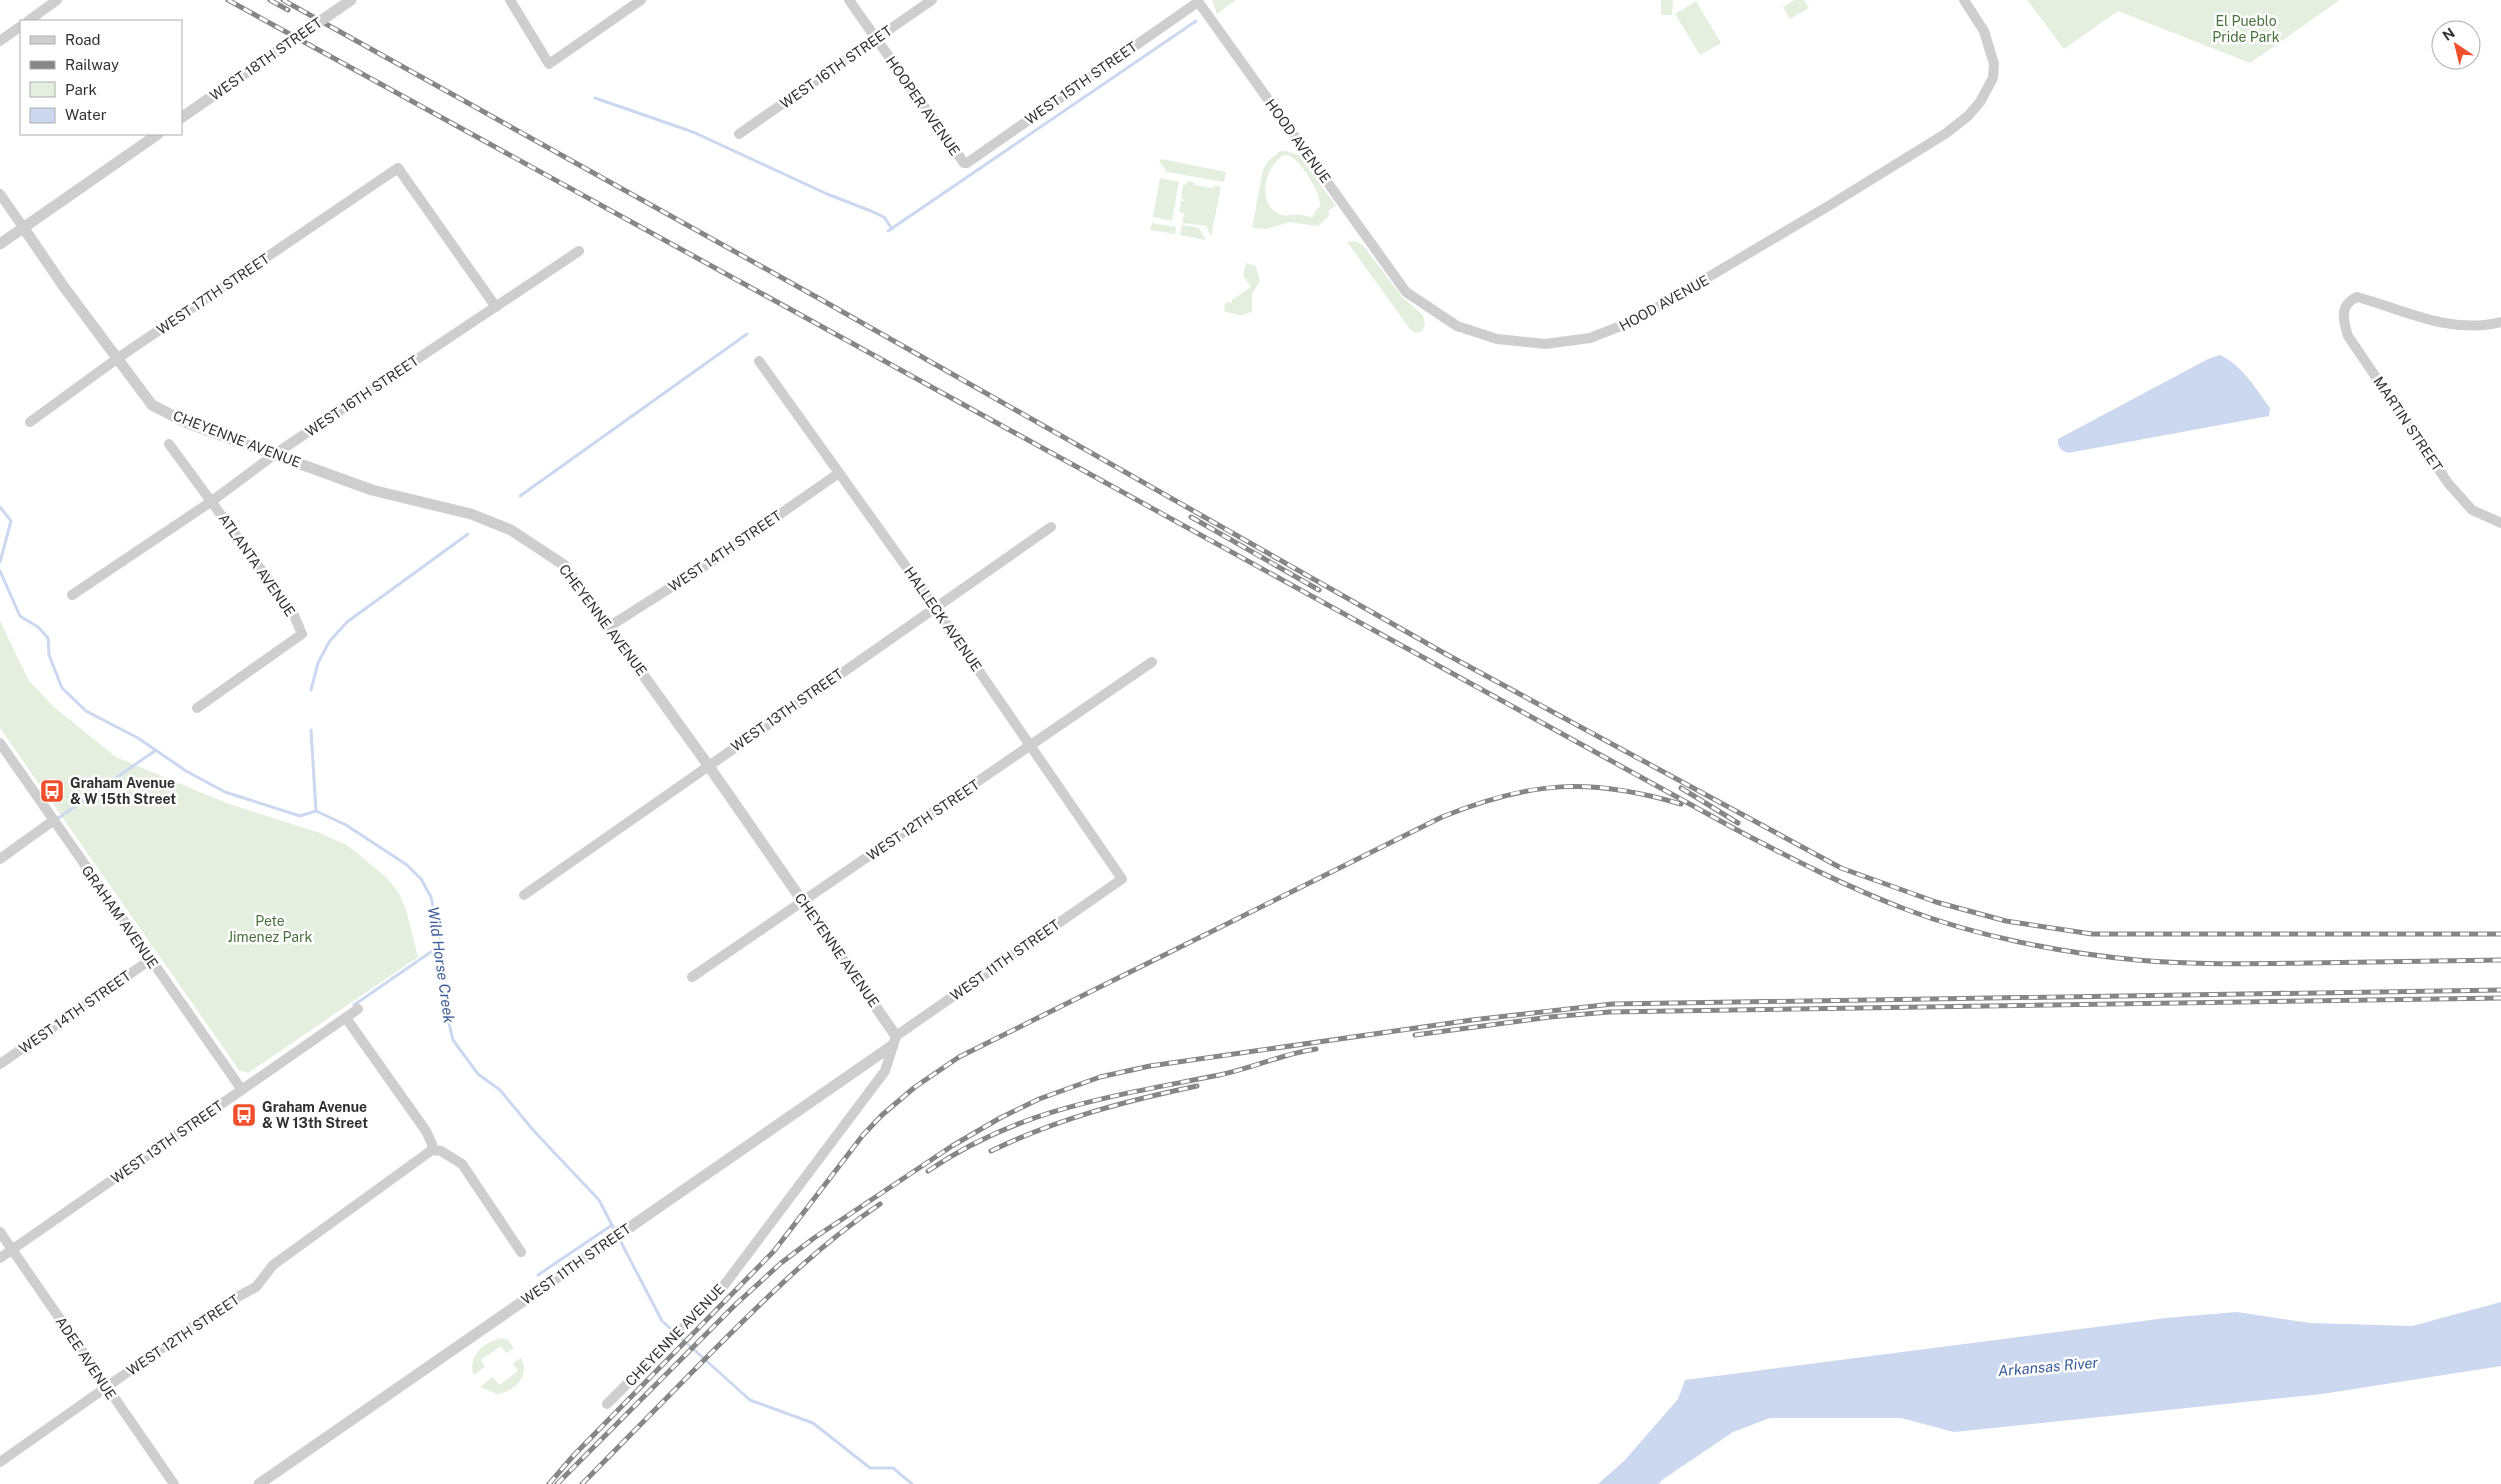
<svg xmlns="http://www.w3.org/2000/svg" width="2501" height="1484" font-family="'Public Sans',sans-serif">
<style>
.green{fill:#e4efdf;fill-rule:evenodd}
.water{fill:#cbd8ef}
.lines{fill:none;stroke-linecap:round;stroke-linejoin:round}
.stream{stroke:#cbd8ef;stroke-width:3}
.minor{stroke:#cecece;stroke-width:10}
.tertiary{stroke:#cecece;stroke-width:11}
.rail-casing{stroke:#868686;stroke-width:5}
.rail{stroke:#fff;stroke-width:3;stroke-dasharray:9;stroke-linecap:butt}
.tertiary-bridge{stroke:#cecece;stroke-width:11}
.labels{text-anchor:middle;stroke-width:5;stroke-linejoin:round;paint-order:stroke}
.park-label{font-size:14px;fill:#47713b;stroke:#fff}
.street-label{font-size:14px;fill:#313131;stroke:#fff}
.poi-label{font-size:14px;font-weight:bold;fill:#313131;stroke:#fff;text-anchor:start}
.water-label{font-size:15px;font-style:italic;fill:#395c9a;stroke:#fff}
</style>
<rect width="100%" height="100%" fill="#fff"/>
<g class="green">
<path d="M1212,0H1236L1217,14Z"/>
<path d="M1661,0H1673L1672,15H1661Z"/>
<path d="M1794,0H1804L1809,8L1790,19L1783,7Z"/>
<path d="M2027,0H2340L2250,63L2118,11L2064,49Z"/>
<path d="M1696,1L1721,43L1700,55L1675,14Z"/>
<path d="M1282,150L1299,155L1336,206L1329,210V216L1318,226L1289,222L1267,229L1252,228L1263,170L1267,162ZM1284,155H1288C1300,160 1321,192 1320,206L1315,211L1312,218C1309,217 1305,215 1301,215C1293,213 1287,218 1279,214C1256,203 1265,166 1284,155Z"/>
<path d="M1162,159L1226,172L1224,182L1167,172L1159,161Z"/>
<path d="M1160,178L1179,182L1172,221L1153,217Z"/>
<path d="M1187,181L1194,182V185L1213,188L1214,185L1221,187L1211,237L1206,226L1182,223L1184,213L1179,212L1181,201H1185L1181,198L1183,185H1186Z"/>
<path d="M1152,223L1176,227L1175,234L1150,230Z"/>
<path d="M1182,225L1199,228L1206,240L1180,235Z"/>
<path d="M1355,241L1363,245L1402,297L1423,315L1425,326L1421,332L1415,333L1410,329L1347,242Z"/>
<path d="M1246,263L1256,266L1260,281L1252,294V311C1241,318 1237,314 1225,312L1224,309L1226,302L1232,303V300L1251,287L1243,275Z"/>
<path d="M0,621L29,681L55,708L116,757L229,804L317,832L347,845L387,878L399,893L406,910L418,957L248,1073L239,1070L0,728Z"/>
<path d="M501,1338L508,1340L514,1348L506,1353L501,1346L481,1360L485,1367L473,1375C469,1355 482,1343 501,1338Z"/>
<path d="M521,1358C531,1376 514,1392 497,1394L480,1387L493,1377L499,1385L518,1371L513,1363Z"/>
</g>
<g class="water">
<path d="M2220,355C2241,364 2257,390 2270,408L2269,416L2068,453C2061,450 2057,447 2058,439L2208,359Z"/>
<path d="M2501,1302V1366L2322,1394L1954,1432L1901,1418H1770L1733,1432L1662,1480L1659,1484H1598L1625,1460L1678,1399L1685,1380L2166,1318L2237,1312L2310,1323L2412,1326Z"/>
</g>
<g class="lines">
<g class="stream">
<path d="M595,98L693,132L827,194L871,211L884,217L892,229"/>
<path d="M888,231L1196,21"/>
<path d="M520,496L747,334"/>
<path d="M0,507L11,521L0,562"/>
<path d="M0,571L20,616L38,627L48,638L49,655L62,688L86,711L138,738L186,771L225,792L300,816L316,811L346,825L407,865L421,879L431,897L441,945L446,1011L453,1040L478,1074L500,1090L533,1130L599,1200L662,1321L750,1400L813,1423L870,1468H893L912,1484"/>
<path d="M311,690L318,663L329,642L347,622L468,534"/>
<path d="M311,730L316,811"/>
<path d="M57,819L156,750"/>
<path d="M354,1005L441,945"/>
<path d="M538,1275L612,1225"/>
</g>
<g class="minor">
<path d="M510,0L549,64L641,0"/>
<path d="M849,0L964,163H967L1198,2"/>
<path d="M1197,0L1406,292L1457,326L1497,339L1545,344L1590,338L1636,320L1830,205L1945,134L1968,116L1980,102L1993,78L1994,64L1984,31L1964,0"/>
<path d="M28,21L57,0"/>
<path d="M0,41L21,26"/>
<path d="M739,134L932,0"/>
<path d="M0,194L23,227"/>
<path d="M2501,322C2450,335 2405,310 2357,297C2339,305 2343,320 2348,336L2448,483L2472,510L2501,523"/>
<path d="M30,422L118,358L398,168L496,307"/>
<path d="M169,444L293,613L302,634L197,708"/>
<path d="M72,595L212,501L275,454L579,251"/>
<path d="M610,626L714,560L839,473"/>
<path d="M0,743L242,1090"/>
<path d="M0,859L54,820"/>
<path d="M524,895L1051,527"/>
<path d="M692,977L1152,662"/>
<path d="M346,1018L426,1131L432,1144V1150"/>
<path d="M0,1064L150,960"/>
<path d="M432,1150L441,1151L462,1164L521,1252"/>
<path d="M0,1232L174,1484"/>
<path d="M0,1258L358,1009"/>
<path d="M607,1404L719,1292L885,1071L896,1036L1122,879L935,607L759,361"/>
<path d="M0,1462L226,1303L256,1287L273,1265L432,1150"/>
</g>
<g class="tertiary">
<path d="M181,118L260,63"/>
<path d="M23,227L64,287L152,405L187,423L372,490L471,514L511,530L564,565L708,765L896,1036"/>
<path d="M0,244L158,134"/>
<path d="M259,1484L893,1045"/>
</g>
<defs>
<g id="rail">
<path d="M228,0L1737,830C1792,859 1847,887 1905,909C1976,936 2061,953 2137,960C2193,965 2250,964 2307,963C2372,962 2436,961 2501,960"/>
<path d="M270,0L288,10"/>
<path d="M283,0L820,299L1444,653L1841,868L1936,902L2006,921L2092,934H2501"/>
<path d="M1191,517L1319,590"/>
<path d="M1681,788L1738,823"/>
<path d="M1415,1035L1550,1017L1609,1012L2501,998"/>
<path d="M991,1151C1057,1119 1125,1101 1197,1086"/>
<path d="M928,1171C1019,1109 1109,1097 1214,1076C1248,1070 1281,1054 1316,1049"/>
<path d="M549,1484L574,1455L774,1251L863,1135L882,1115L915,1087L959,1057L1442,817C1531,781 1589,777 1681,804"/>
<path d="M557,1484L735,1305L781,1263L814,1238L952,1146L1000,1118L1039,1099L1100,1077L1150,1066L1472,1020L1612,1004L2501,990"/>
<path d="M582,1484C624,1441 666,1399 707,1357C762,1302 816,1247 880,1204"/>
</g>
</defs>
<use href="#rail" class="rail-casing"/>
<use href="#rail" class="rail"/>
<path class="tertiary-bridge" d="M260,63L351,0"/>
</g>
<defs>
<symbol id="bus-square" viewBox="-11 -11 22 22"><rect x="-9" y="-9" width="18" height="18" rx="4" fill="#f04f2c" stroke="#fff"/><path d="M-5-6H5V4H4V6H2V4H-2V6H-4V4H-5ZM-3.5-4V0h7V-4ZM-3.5 1.2v1.5H-2V1.2ZM2 1.2v1.5H3.5V1.2Z" fill="#fff"/></symbol>
</defs>
<g fill-rule="evenodd">
<use href="#bus-square" x="38" y="777" width="28" height="28"/>
<use href="#bus-square" x="230" y="1101" width="28" height="28"/>
</g>
<g class="labels">
<g class="park-label">
<text x="2246" y="26">El Pueblo<tspan x="2246" dy="16">Pride Park</tspan></text>
<text x="270" y="926">Pete<tspan x="270" dy="16">Jimenez Park</tspan></text>
</g>
<g class="street-label">
<text transform="translate(266 59) rotate(-35)" y="5">WEST 18TH STREET</text>
<text transform="translate(836 67) rotate(-35)" y="5">WEST 16TH STREET</text>
<text transform="translate(1081 83) rotate(-35)" y="5">WEST 15TH STREET</text>
<text transform="translate(923 106) rotate(55)" y="5">HOOPER AVENUE</text>
<text transform="translate(1298 141) rotate(54)" y="5">HOOD AVENUE</text>
<text transform="translate(213 294) rotate(-34)" y="5">WEST 17TH STREET</text>
<text transform="translate(1664 303) rotate(-29)" y="5">HOOD AVENUE</text>
<text transform="translate(362 396) rotate(-34)" y="5">WEST 16TH STREET</text>
<text transform="translate(2408 424) rotate(56)" y="5">MARTIN STREET</text>
<text transform="translate(237 439) rotate(21)" y="5">CHEYENNE AVENUE</text>
<text transform="translate(725 551) rotate(-34)" y="5">WEST 14TH STREET</text>
<text transform="translate(257 565) rotate(55)" y="5">ATLANTA AVENUE</text>
<text transform="translate(943 619) rotate(55)" y="5">HALLECK AVENUE</text>
<text transform="translate(603 620) rotate(53)" y="5">CHEYENNE AVENUE</text>
<text transform="translate(787 710) rotate(-35)" y="5">WEST 13TH STREET</text>
<text transform="translate(923 820) rotate(-34)" y="5">WEST 12TH STREET</text>
<text transform="translate(120 917) rotate(55)" y="5">GRAHAM AVENUE</text>
<text transform="translate(837 950) rotate(55)" y="5">CHEYENNE AVENUE</text>
<text transform="translate(1005 960) rotate(-35)" y="5">WEST 11TH STREET</text>
<text transform="translate(75 1012) rotate(-35)" y="5">WEST 14TH STREET</text>
<text transform="translate(167 1142) rotate(-35)" y="5">WEST 13TH STREET</text>
<text transform="translate(576 1264) rotate(-35)" y="5">WEST 11TH STREET</text>
<text transform="translate(183 1335) rotate(-34)" y="5">WEST 12TH STREET</text>
<text transform="translate(675 1335) rotate(-46)" y="5">CHEYENNE AVENUE</text>
<text transform="translate(86 1358) rotate(56)" y="5">ADEE AVENUE</text>
</g>
<g class="poi-label">
<text x="70" y="788">Graham Avenue<tspan x="70" dy="16">&amp; W 15th Street</tspan></text>
<text x="262" y="1112">Graham Avenue<tspan x="262" dy="16">&amp; W 13th Street</tspan></text>
</g>
<g class="water-label">
<text transform="translate(441 965) rotate(82)" y="5">Wild Horse Creek</text>
<text transform="translate(2048 1367) rotate(-5)" y="5">Arkansas River</text>
</g>
</g>
<rect x="20" y="20" width="162" height="115" fill="#ffffff" stroke="#adadad"/>
<rect x="30" y="36" width="25" height="8" fill="#cecece" stroke="#adadad"/>
<text x="65" y="45" font-size="15" fill="#313131">Road</text>
<rect x="30" y="61" width="25" height="8" fill="#868686" stroke="#adadad"/>
<text x="65" y="70" font-size="15" fill="#313131">Railway</text>
<rect x="30" y="82" width="25" height="15" fill="#e4efdf" stroke="#adadad"/>
<text x="65" y="95" font-size="15" fill="#313131">Park</text>
<rect x="30" y="108" width="25" height="15" fill="#cbd8ef" stroke="#adadad"/>
<text x="65" y="120" font-size="15" fill="#313131">Water</text>
<g transform="translate(2456 45) rotate(325)"><circle r="24" fill="#ffffff" stroke="#adadad"/>
<path d="M0-4L9 19L0 12L-9 19Z" fill="#f04f2c"/>
<text y="-8" font-size="14" font-weight="bold" text-anchor="middle" fill="#313131">N</text>
</g>
</svg>
